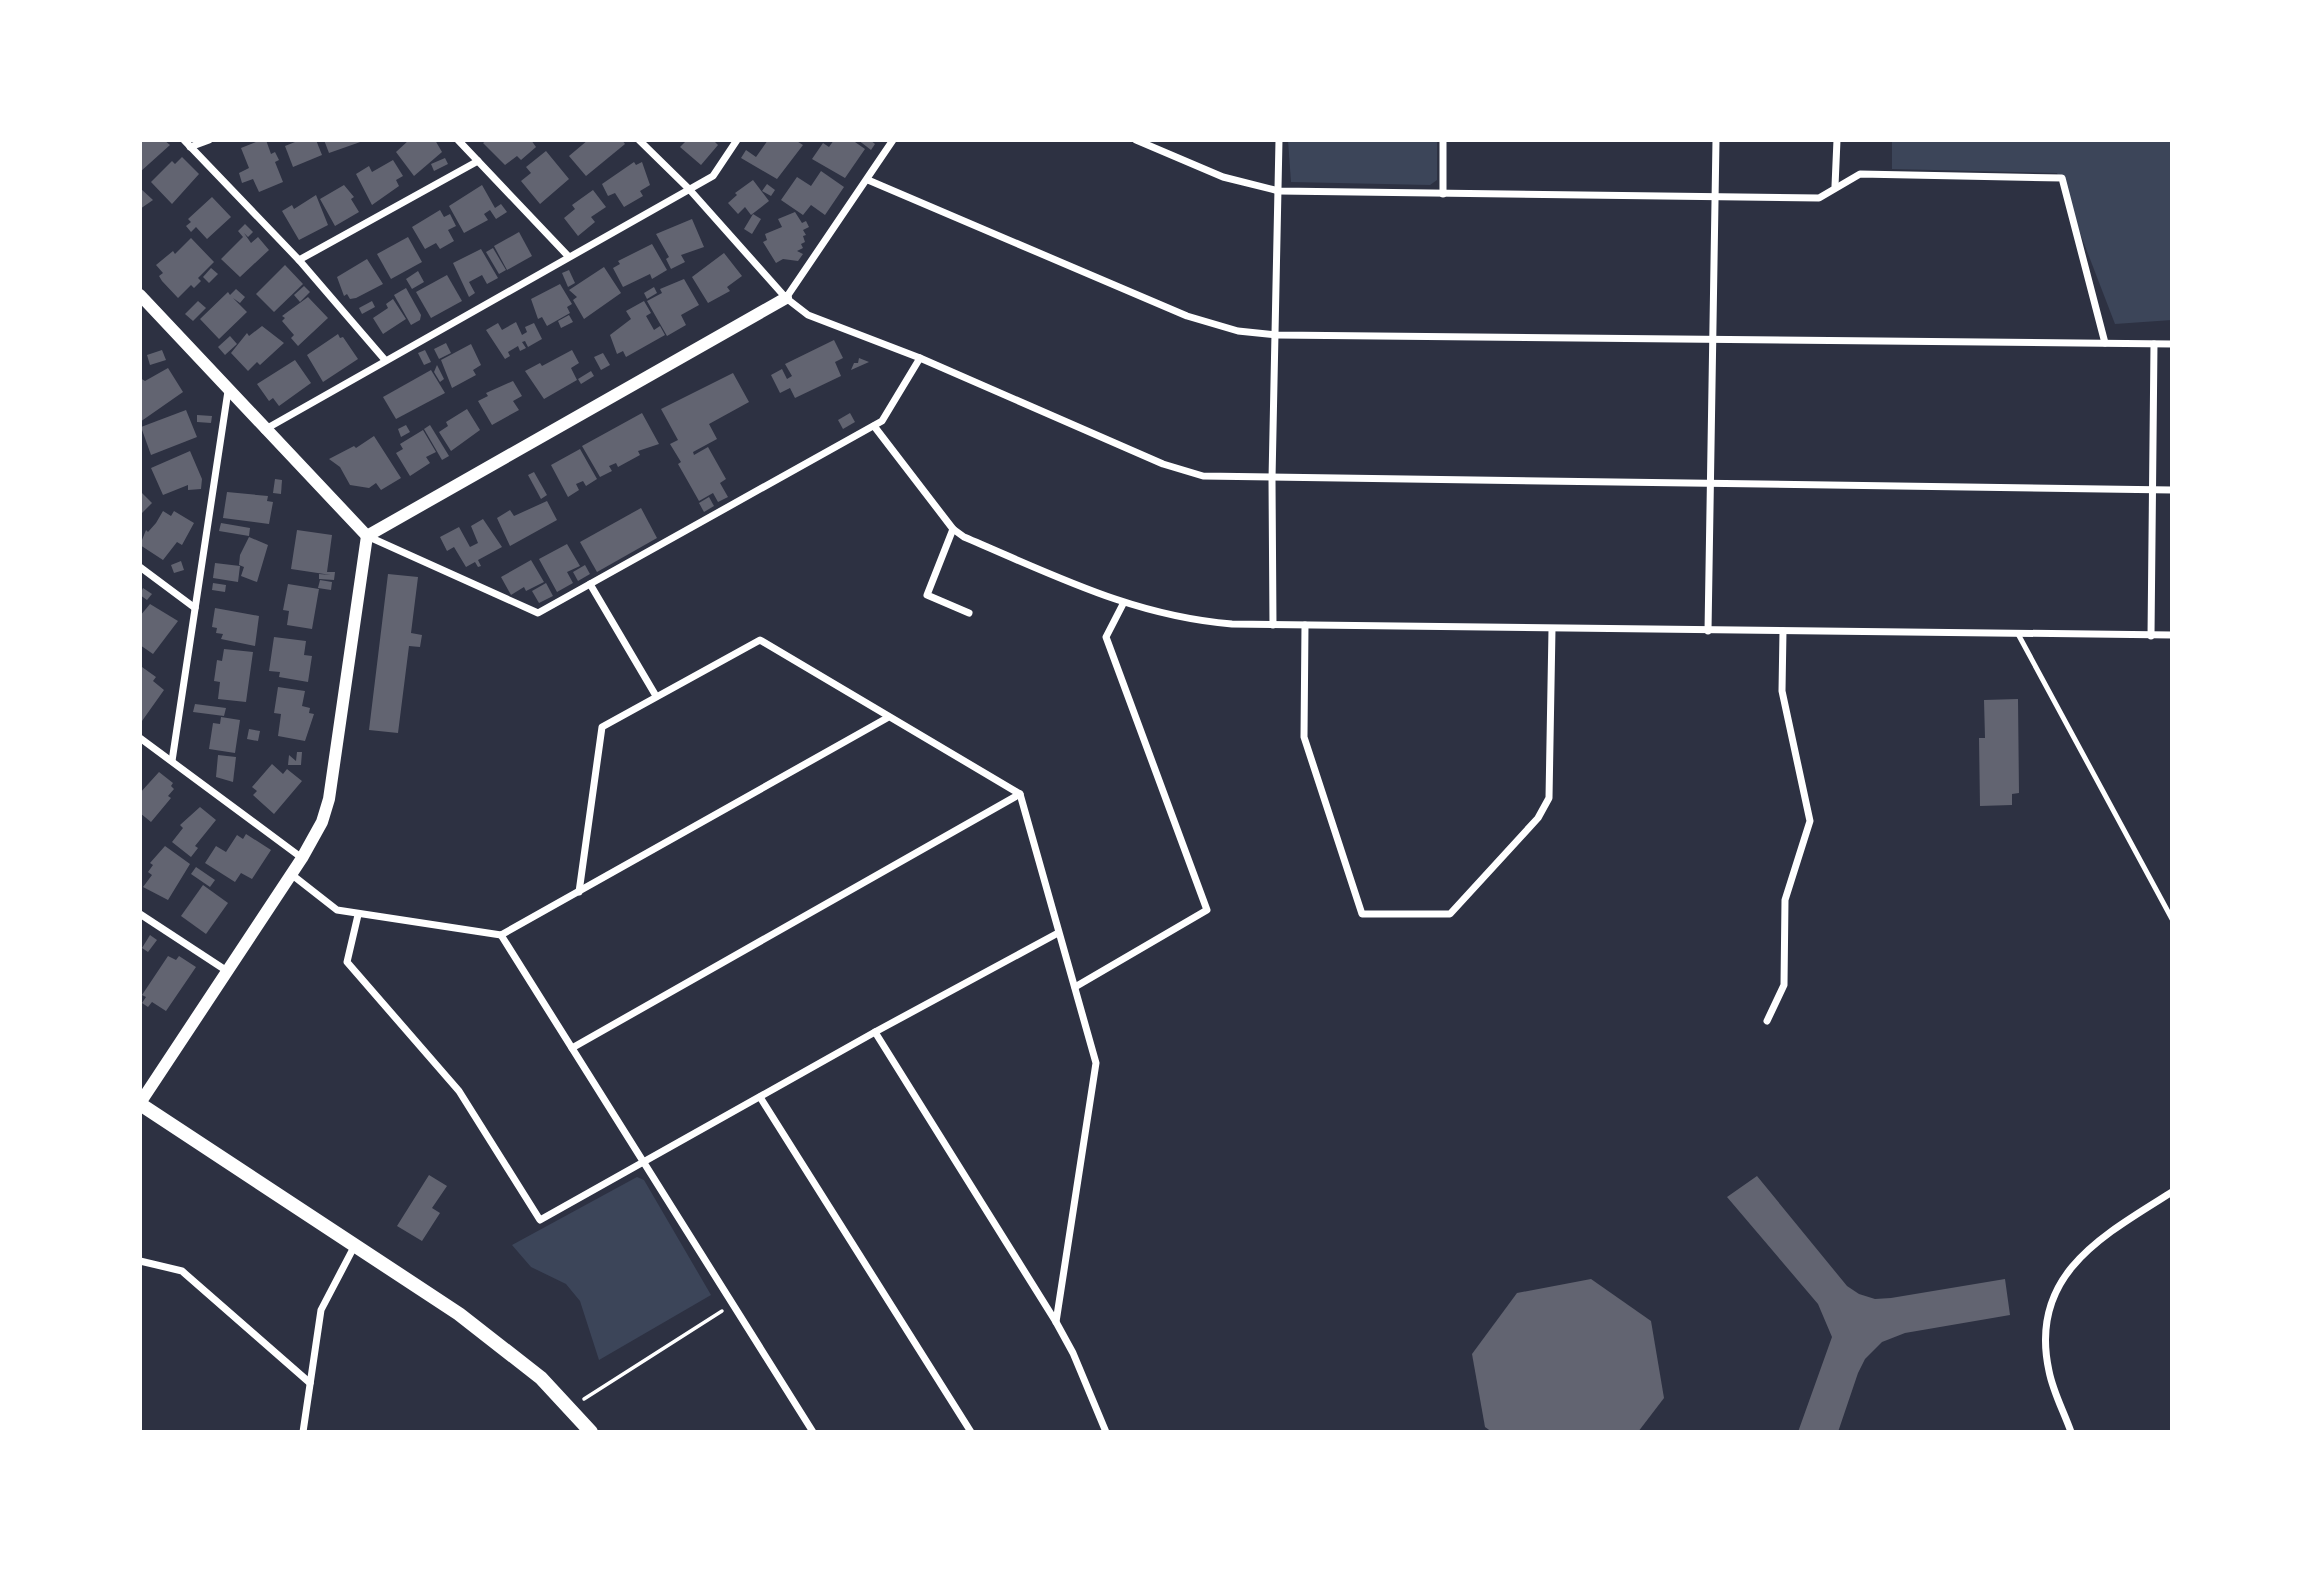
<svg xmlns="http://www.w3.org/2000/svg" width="2312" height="1572" font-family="Poppins,sans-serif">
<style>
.green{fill:#3c4559}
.building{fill:#626471}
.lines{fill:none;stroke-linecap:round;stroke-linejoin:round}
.path{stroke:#fff;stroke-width:3.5}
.service{stroke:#fff;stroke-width:5}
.minor{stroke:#fff;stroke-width:7}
.tertiary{stroke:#fff;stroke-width:12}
.secondary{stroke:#fff;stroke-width:14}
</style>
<rect width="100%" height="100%" fill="#2d3142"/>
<g class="green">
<path d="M1288,140H1437V180L1430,185L1291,182Z"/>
<path d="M1892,140H2172V320L2115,324L2057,173L1892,169Z"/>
<path d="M637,1177L644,1180L711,1295L599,1360L580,1301L566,1284L531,1267L512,1245Z"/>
</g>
<g class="building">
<path d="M140,140H164L170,145L140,172Z"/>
<path d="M261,140H266L271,154L275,152L279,160L275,162L283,182L259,192L253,179L242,183L239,173L249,168L241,148Z"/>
<path d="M300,140H316L322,155L293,167L285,146Z"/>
<path d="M324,140H366L329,153Z"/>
<path d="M409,140H435L442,152L414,176L396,152Z"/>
<path d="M487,140H531L536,147L521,160L517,156L505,165L483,143Z"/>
<path d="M588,140H622L625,144L586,176L569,156Z"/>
<path d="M687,140H713L718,145L701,165L680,147Z"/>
<path d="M768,140H795L803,145L777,179L741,158L746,150L756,157Z"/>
<path d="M834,140H857L855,142L865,149L845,178L812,159L823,143L829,147Z"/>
<path d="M858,140H870L875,144L871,150Z"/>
<path d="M546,151L569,179L540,204L521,181L531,173L526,167Z"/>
<path d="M182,157L199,174L172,204L151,182L172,161L175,164Z"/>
<path d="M445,158L448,164L434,171L431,164Z"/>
<path d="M393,160L403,176L396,180L399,186L372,205L356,174L369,166L372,172Z"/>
<path d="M634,162L636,165L642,162L650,185L640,191L643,196L624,207L615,193L608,196L602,184Z"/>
<path d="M821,171L844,187L825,215L811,205L803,215L781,200L797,177L811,186Z"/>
<path d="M753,180L769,201L751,215L745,207L738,214L728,203L737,195L735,193Z"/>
<path d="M767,184L775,190L771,196L762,191Z"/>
<path d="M344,185L354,197L351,199L359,212L335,226L320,199Z"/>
<path d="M482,185L495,208L501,204L507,212L496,219L490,210L484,214L488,220L464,233L449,206Z"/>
<path d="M140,188L153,200L140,209Z"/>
<path d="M593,190L606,207L591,217L595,222L578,236L564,218L575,209L572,205Z"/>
<path d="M316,195L328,225L299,240L282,211L292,205L294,209Z"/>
<path d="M212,197L231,217L207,239L196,227L191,232L186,226L191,222L188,219Z"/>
<path d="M440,210L444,217L450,214L456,226L448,230L454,241L440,249L436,243L425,249L412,227Z"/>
<path d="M795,212L802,223L806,221L809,227L803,230L806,235L803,236L805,242L801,244L803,248L797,251L803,254L798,261L783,259L776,263L763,242L767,240L765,234L782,227L778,219Z"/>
<path d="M753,214L761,219L752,234L744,229Z"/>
<path d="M692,219L704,247L681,255L685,262L671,269L666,259L669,257L656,234Z"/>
<path d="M245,224L253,232L248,237L244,233L251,243L258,237L269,250L240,277L221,259L243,237L238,231Z"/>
<path d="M519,232L532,256L507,270L494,246Z"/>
<path d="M408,237L422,262L391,279L377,254Z"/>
<path d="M191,238L214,262L198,278L201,281L194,288L191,285L178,298L162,281L159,276L163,273L156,265L173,251L175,254Z"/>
<path d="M652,244L667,270L652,279L650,274L623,287L613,268L620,264L618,261Z"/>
<path d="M493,248L506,270L499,274L486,252Z"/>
<path d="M481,249L498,278L487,284L482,275L469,282L475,293L469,297L453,263Z"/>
<path d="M724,253L742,276L727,287L730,291L708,303L692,277Z"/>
<path d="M367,259L383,284L356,298L350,299L347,294L344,296L337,277Z"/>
<path d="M285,265L303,284L274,312L256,294Z"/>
<path d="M604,267L621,293L584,319L573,300L577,297L569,290Z"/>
<path d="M211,268L218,274L209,283L203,277Z"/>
<path d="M569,270L575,283L568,287L562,273Z"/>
<path d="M418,271L424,282L412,289L406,279Z"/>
<path d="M447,275L462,301L431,318L416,292Z"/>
<path d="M684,279L699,305L681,315L686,325L667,336L647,301L662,293L660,289Z"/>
<path d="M560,284L572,304L567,307L570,313L547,326L542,317L538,319L531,299Z"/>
<path d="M304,286L310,292L300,302L294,295Z"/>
<path d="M654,287L657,293L647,299L644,293Z"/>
<path d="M406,288L421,315L420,320L411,325L394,295Z"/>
<path d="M236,289L245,297L240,303L233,298L247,312L219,339L200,319L228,292L230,295Z"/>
<path d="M308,297L328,318L298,346L291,338L294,335L282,321L285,318L282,316Z"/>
<path d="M393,299L406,319L383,334L373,318L388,308L386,304Z"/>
<path d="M198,301L206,308L193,321L185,314Z"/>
<path d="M372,301L375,307L362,314L359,308Z"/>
<path d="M644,301L651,313L646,316L654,330L660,326L665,335L626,357L623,351L617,354L610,335L631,319L626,311Z"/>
<path d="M569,315L573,322L561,328L558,321Z"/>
<path d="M516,322L522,335L527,332L525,327L534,323L542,339L528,347L525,341L522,342L526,348L520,351L518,346L508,352L510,356L505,359L486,330L498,323L502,330Z"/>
<path d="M262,326L284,343L260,365L257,362L248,371L231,353L247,333L249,336Z"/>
<path d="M338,334L340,338L343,337L358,359L323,382L307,355Z"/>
<path d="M230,336L237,344L225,355L218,347Z"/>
<path d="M834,340L843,358L835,362L841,376L795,398L790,388L780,393L771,375L782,369L787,379L792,376L785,364Z"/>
<path d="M446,343L451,353L439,359L434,349Z"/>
<path d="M471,344L481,365L473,370L476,375L452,388L441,360Z"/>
<path d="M162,350L166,360L150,365L147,355Z"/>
<path d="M425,350L431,362L424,365L418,353Z"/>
<path d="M572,350L579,363L571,368L577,380L544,399L525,371L540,363L542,366Z"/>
<path d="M603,353L610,365L601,370L594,357Z"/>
<path d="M859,358L869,362L851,370L854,363H858Z"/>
<path d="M295,360L311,383L279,406L273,398L269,401L257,384Z"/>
<path d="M437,365L444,379L440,382L434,372Z"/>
<path d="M168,368L183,392L140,422V378L145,381Z"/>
<path d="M431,370L445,393L396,419L383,397Z"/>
<path d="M591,371L594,376L581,384L578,379Z"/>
<path d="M733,373L749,402L709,424L717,439L693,452L694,455L708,447L726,479L720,483L728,497L718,502L713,493L699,501L678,464L681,462L670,444L678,440L661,409Z"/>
<path d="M513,381L522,396L513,401L519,410L492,425L478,401L488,396L486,393Z"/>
<path d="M467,409L480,430L451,451L439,432L448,426L446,422Z"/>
<path d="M186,410L197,437L151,455L141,427Z"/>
<path d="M642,413L659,444L638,451L640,455L618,467L616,463L609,466L612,471L600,477L582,446Z"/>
<path d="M850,413L855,422L843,429L838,420Z"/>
<path d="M197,415L212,416L211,423L197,422Z"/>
<path d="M406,425L410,432L401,437L398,429Z"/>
<path d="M430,425L449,456L442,460L424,429Z"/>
<path d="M423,430L436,452L426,457L430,463L410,476L396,453L403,449L400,444Z"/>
<path d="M374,436L401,478L381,490L376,483L369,488L350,485L340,467L329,459L354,446L356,448Z"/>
<path d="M580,449L597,479L586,486L583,481L576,484L579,490L568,497L551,465Z"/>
<path d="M190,451L202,479L201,489L188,490V485L163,495L151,468Z"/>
<path d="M534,472L547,495L541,499L528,475Z"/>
<path d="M275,479L282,480L281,494L273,493Z"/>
<path d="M140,491L152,503L140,515Z"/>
<path d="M227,492L268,496L267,501L273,502L269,524L223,518Z"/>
<path d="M709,497L714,506L704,512L699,503Z"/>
<path d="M547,501L557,520L510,546L497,518L510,510L514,516Z"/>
<path d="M641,508L657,538L597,572L580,542Z"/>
<path d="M163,511L171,516L174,511L194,523L182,545L177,542L163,560L140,545L146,530L148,532L156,523Z"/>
<path d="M483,519L502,547L478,560L481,566L478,567L475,562L466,567L454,547L447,551L440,537L459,527L470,547L478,543L471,526Z"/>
<path d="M221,523L250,528L249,536L219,531Z"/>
<path d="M297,530L332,535L327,572H335L334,580L319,579V574L331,575L291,569Z"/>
<path d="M249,537L268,545L257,582L241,576L244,567L239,565L240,555Z"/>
<path d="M567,544L580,566L567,572L573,583L557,592L539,559Z"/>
<path d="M531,560L544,582L526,591L524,587L511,595L501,577Z"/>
<path d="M181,561L184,570L174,573L171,565Z"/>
<path d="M215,563L240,566L238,582L213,578Z"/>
<path d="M585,565L590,574L578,581L573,572Z"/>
<path d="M388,574L418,577L411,633L422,635L420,647L409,646L398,733L369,730Z"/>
<path d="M320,580L332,582L331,590L318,588Z"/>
<path d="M213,583L226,585L225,592L212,590Z"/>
<path d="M546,583L553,596L539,603L532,591Z"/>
<path d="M288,584L319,589L312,629L287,625L289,611L283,610Z"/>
<path d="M143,588L152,594L147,600L140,595Z"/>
<path d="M150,604L178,621L153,654L140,645V616Z"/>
<path d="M215,608L259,616L255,646L221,639L223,634L216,633L217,628L212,627Z"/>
<path d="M274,637L306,641L304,655L312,656L308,682L279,677L280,672L269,671Z"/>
<path d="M224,649L253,652L246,702L218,699L220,682L214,681L217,660L222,661Z"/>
<path d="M142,667L156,677L153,681L164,690L142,721Z"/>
<path d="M278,687L305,691L302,706L310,708L309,713L314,714L305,741L278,736L281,714L274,713Z"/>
<path d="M2018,699L2019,793L2012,794V805L1980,806L1979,738H1985L1984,700Z"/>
<path d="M195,704L226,708L224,716L193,712Z"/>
<path d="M221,717L240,720L235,753L209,749L213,723L220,724Z"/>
<path d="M249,729L260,731L258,741L247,739Z"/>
<path d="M297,752H302L301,765H288L289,755L296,761Z"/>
<path d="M218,755L236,757L233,782L216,777Z"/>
<path d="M272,764L283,774L287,769L302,781L274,814L253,795L257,791L252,787Z"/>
<path d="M159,772L173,783L171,786L174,789L168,796L171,798L151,822L140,813V793Z"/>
<path d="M200,807L216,820L195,846L198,848L191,857L172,842L183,828L180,825Z"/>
<path d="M246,834L271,850L252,879L241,873L235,882L205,863L216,846L226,852L237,835L243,839Z"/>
<path d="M165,846L190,864L168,900L143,887L152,875L148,872L153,865L150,863Z"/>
<path d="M196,867L215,880L210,887L191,874Z"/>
<path d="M203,885L228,903L206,934L181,916Z"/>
<path d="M150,935L157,940L148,952L142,948Z"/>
<path d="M168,956L176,960L179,956L196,967L166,1011L152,1002L148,1007L142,1003L146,997L142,995Z"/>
<path d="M429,1175L447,1186L432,1208L440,1213L422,1241L397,1226Z"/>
<path d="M1757,1176L1847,1286L1859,1294L1875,1299L1891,1298L2005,1279L2010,1315L1905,1333L1882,1342L1865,1359L1858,1373L1838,1432H1798L1832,1337L1818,1304L1727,1197Z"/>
<path d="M1591,1279L1651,1321L1664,1398L1638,1432H1492L1485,1427L1472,1354L1517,1293Z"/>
</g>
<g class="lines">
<path class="path" d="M584,1399L722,1311"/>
<path class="service" d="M2018,634L2172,919"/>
<g class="minor">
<path d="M184,140L299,260L385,360"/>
<path d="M458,140L568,256"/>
<path d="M639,140L689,189L786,298L808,315L920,358L1163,464L1203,476L2172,490"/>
<path d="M1136,140L1223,177L1279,191L1819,198L1860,174L2062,178L2105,343"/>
<path d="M190,147L209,140"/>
<path d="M868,180L1187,316L1238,331L1277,335L2172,344"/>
<path d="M1835,186L1837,140"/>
<path d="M1443,194V140"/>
<path d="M299,260L478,161"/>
<path d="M786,298L893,140"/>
<path d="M874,426L953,529L964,537C1054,575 1133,616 1232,624L2172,635"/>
<path d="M264,430L713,176L737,140"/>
<path d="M953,529L927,595L969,613"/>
<path d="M367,536L538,613L882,421L920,358"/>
<path d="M140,567L195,608"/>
<path d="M590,584L656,696"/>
<path d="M1273,625L1272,479L1279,140"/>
<path d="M1305,625L1304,737L1362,914H1450L1538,818L1549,798L1552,629"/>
<path d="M1708,631L1716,140"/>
<path d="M2151,636L2154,344"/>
<path d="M140,738L302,858"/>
<path d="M172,761L228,391"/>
<path d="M291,874L337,910L501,935L887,718"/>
<path d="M579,892L602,727L760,640L1020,794L1096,1063L1056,1322"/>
<path d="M140,914L227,971"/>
<path d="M358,915L347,962L459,1091L540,1220L875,1032L1058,933"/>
<path d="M501,935L813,1432"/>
<path d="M1075,987L1207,910L1106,637L1123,604"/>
<path d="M1767,1021L1784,985L1785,900L1810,821L1782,691L1783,631"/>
<path d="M875,1032L1056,1322L1073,1353L1106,1432"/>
<path d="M572,1048L1020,794"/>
<path d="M760,1097L971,1432"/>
<path d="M140,1261L182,1271L310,1383"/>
<path d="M303,1432L321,1310L355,1245"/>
<path d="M2071,1432C2064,1412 2053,1392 2049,1371C2028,1275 2102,1236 2172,1192"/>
</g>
<g class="tertiary">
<path d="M140,295L367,536"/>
<path d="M140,1103L302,858L322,822L329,799L367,536L786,298"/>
</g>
<path class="secondary" d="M140,1104L459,1314L541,1378L591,1432"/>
</g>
<rect width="2312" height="1572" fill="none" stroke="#ffffff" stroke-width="284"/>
</svg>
